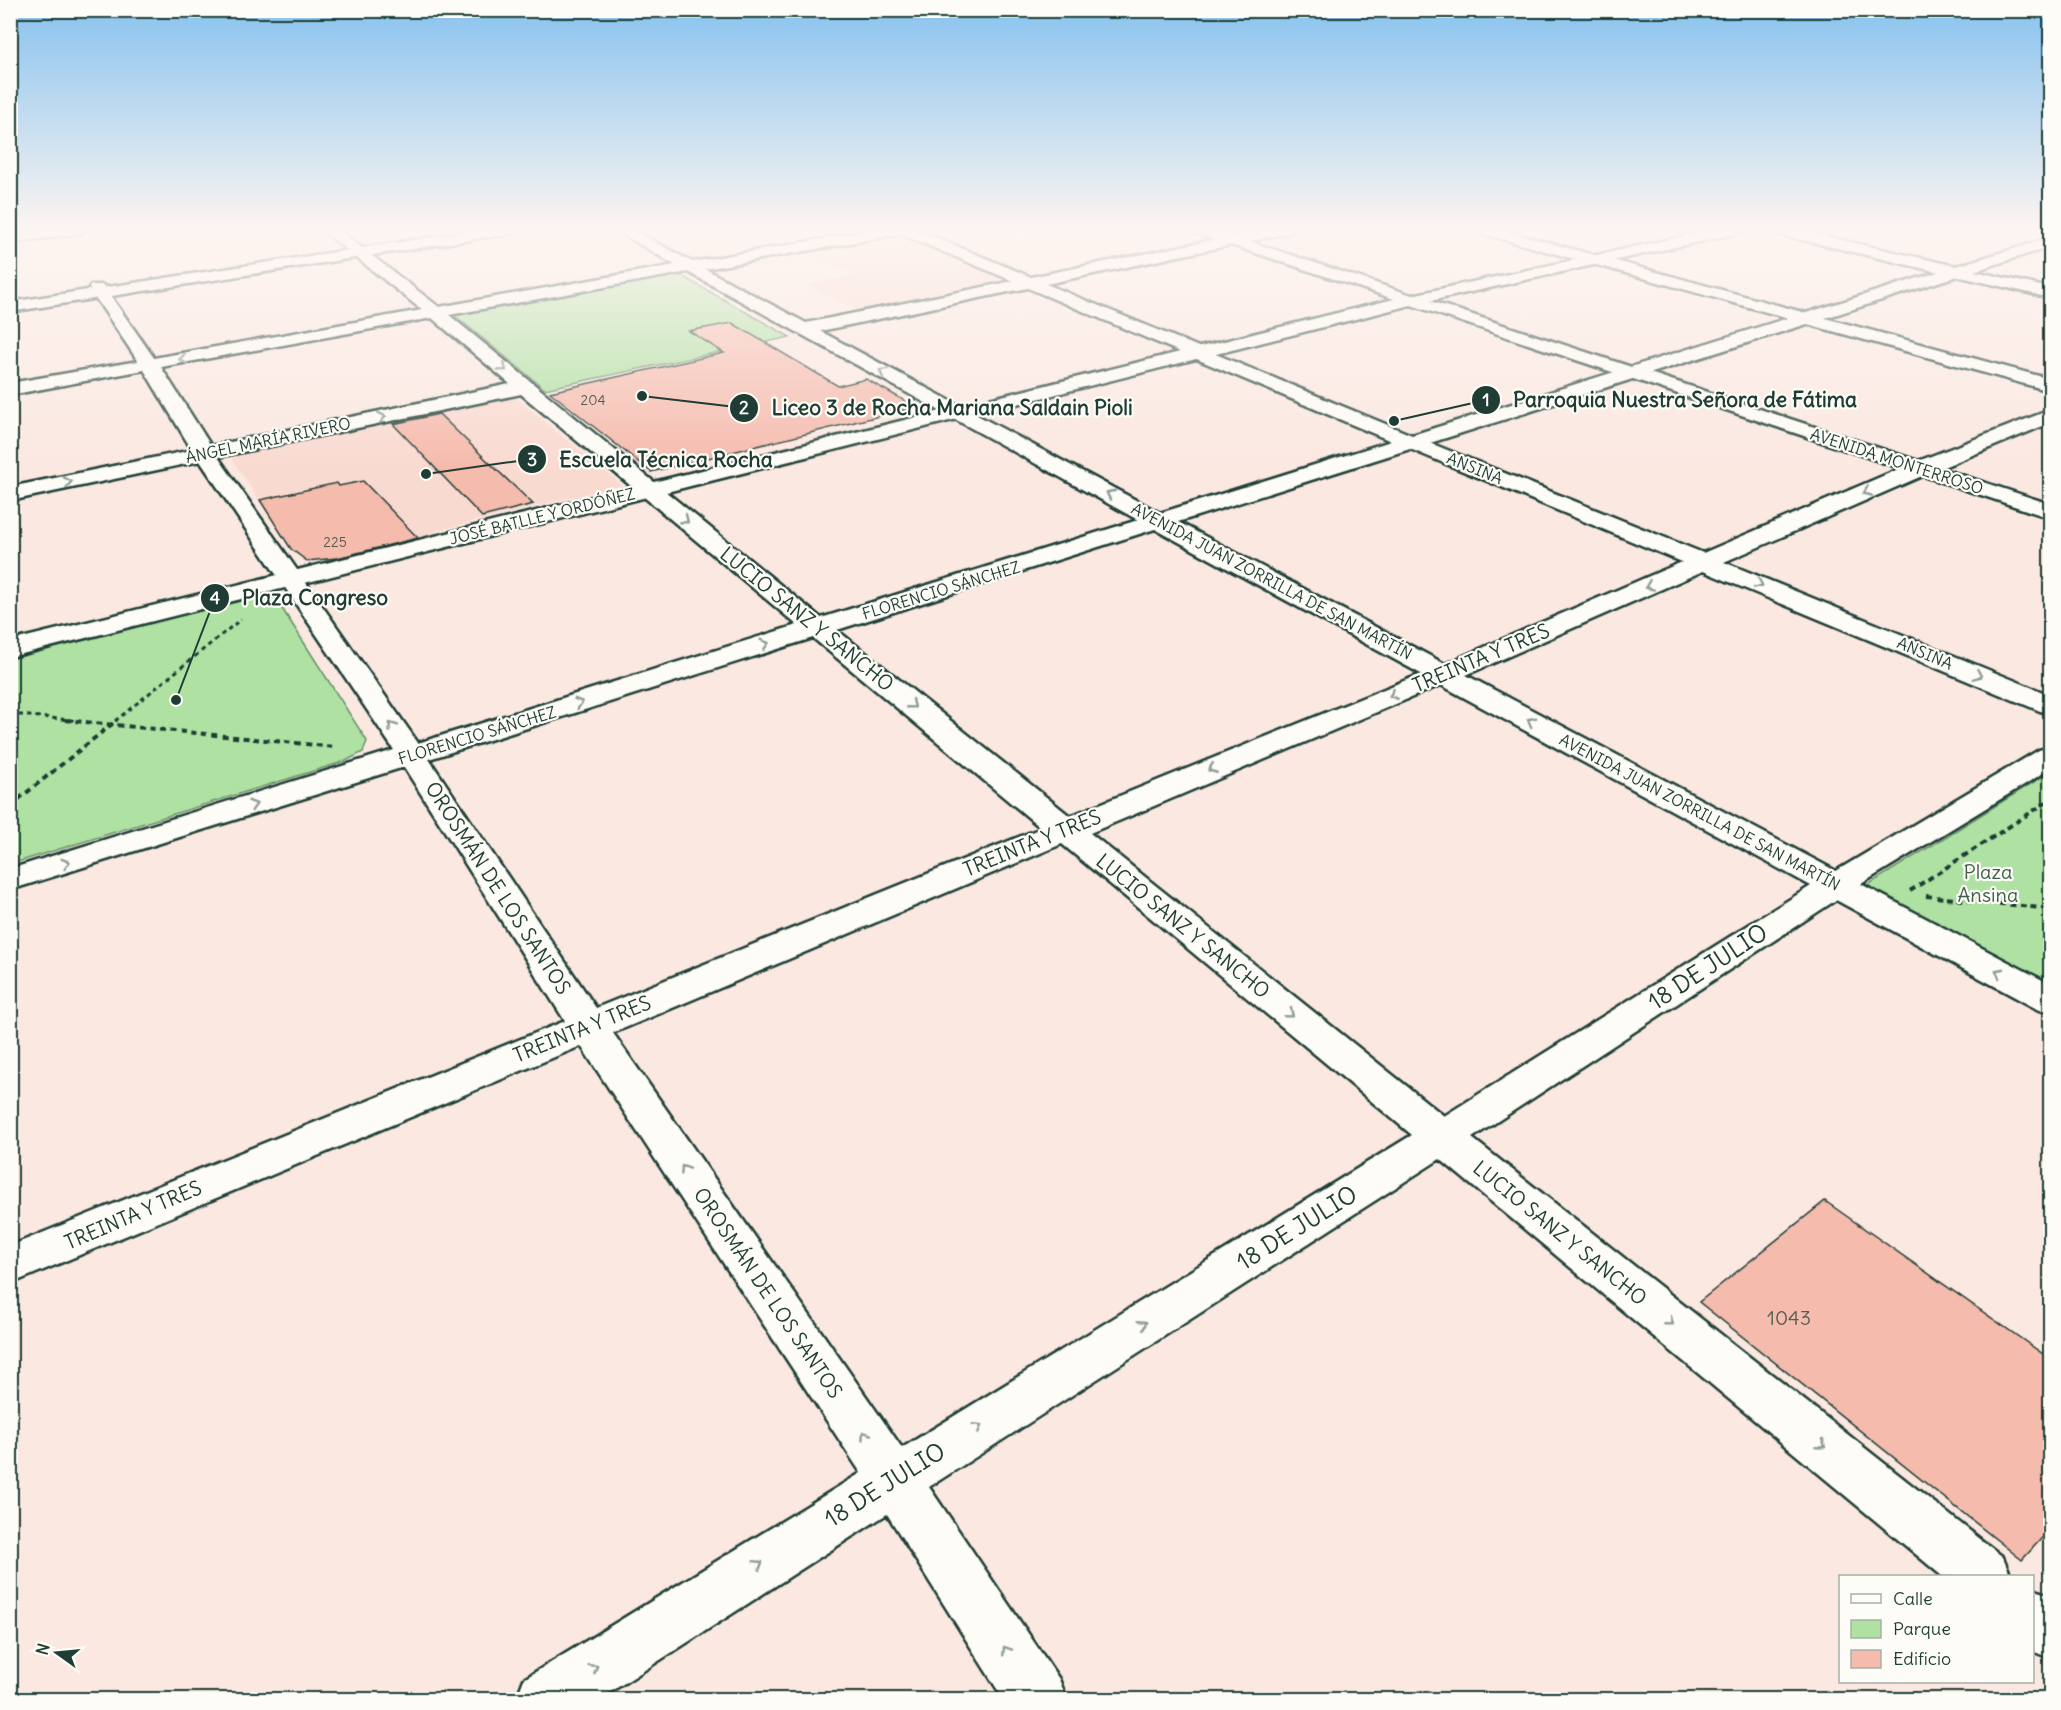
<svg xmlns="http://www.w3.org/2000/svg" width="2061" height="1710" font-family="Delius,sans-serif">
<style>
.built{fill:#f9dad1}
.green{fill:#aee1a2;stroke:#668f6b;stroke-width:1.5}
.building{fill:#f5bbad;stroke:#1f3d34;stroke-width:1.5}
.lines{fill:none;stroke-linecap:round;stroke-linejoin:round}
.street-casing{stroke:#1f3d34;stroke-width:5}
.secondary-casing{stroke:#1f3d34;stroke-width:5}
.path-far1{stroke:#1f3d34;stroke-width:3;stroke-dasharray:4.5 4;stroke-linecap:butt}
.path{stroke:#1f3d34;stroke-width:4;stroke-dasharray:6 4.5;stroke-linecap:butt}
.street{fill:#fdfcf7;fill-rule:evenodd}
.secondary{fill:#fdfcf7;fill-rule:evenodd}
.oneway{stroke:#8e9c96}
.labels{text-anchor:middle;stroke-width:4.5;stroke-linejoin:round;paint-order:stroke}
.far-number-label{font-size:14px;fill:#545c52}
.far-street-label{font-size:16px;fill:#1f3d34;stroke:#fdfcf7}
.street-label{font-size:20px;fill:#1f3d34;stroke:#fdfcf7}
.park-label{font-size:20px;fill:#3c5e4a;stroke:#fdfcf7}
.near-number-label{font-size:20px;fill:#545c52}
.near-street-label{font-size:24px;fill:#1f3d34;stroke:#fdfcf7}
.leader{fill:none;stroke:#1f3d34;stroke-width:2}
.callout-dot{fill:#1f3d34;stroke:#fdfcf7;stroke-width:2}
.mark-label{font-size:18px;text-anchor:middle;font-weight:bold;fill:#fff}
.callout-label{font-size:21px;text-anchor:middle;font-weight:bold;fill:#1f3d34;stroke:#fdfcf7;stroke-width:4.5;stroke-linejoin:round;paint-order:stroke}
</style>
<rect width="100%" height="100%" fill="#fbe8e1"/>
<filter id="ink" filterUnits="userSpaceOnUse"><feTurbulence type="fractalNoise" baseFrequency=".0167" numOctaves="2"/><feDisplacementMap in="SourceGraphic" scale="12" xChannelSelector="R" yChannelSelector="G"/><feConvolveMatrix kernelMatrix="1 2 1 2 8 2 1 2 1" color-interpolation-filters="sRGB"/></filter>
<g filter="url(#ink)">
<g class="built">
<path d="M896,234L1010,281L862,312L807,285L855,275L804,251Z"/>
<path d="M507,397L516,398L622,485L436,531L437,533L337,558L333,557L310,561L299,554L295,555L232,459L240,454Z"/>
</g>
<g class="green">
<path d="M680,275L790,337L545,389L453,314Z"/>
<path d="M267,596L276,599L367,741L363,752L346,761L11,864V659L254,597Z"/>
<path d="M2050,772V987L1863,888Z"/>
</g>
<g class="building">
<path d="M732,323L838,386L866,379L916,407L651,472L550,392L724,353L689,331Z"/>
<path d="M439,414L497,470L533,504L482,517L393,424Z"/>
<path d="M363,481L418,538L337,558L307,561L291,549L260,500L337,483L339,486Z"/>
<path d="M1825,1201L2050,1359V1529L2022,1560L1699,1302Z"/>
</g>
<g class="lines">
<defs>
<g id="street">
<path d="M49,229H87L80,233L10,243V235Z"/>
<path d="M321,229H337L439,307L675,265L614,229H632L692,262L877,229H915L1031,277L1266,229H1295L1288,233L1046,284L1412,435L1788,318L1477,232L1475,229H1499L1806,313L1938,272L1769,232L1767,229H1793L1956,266L2050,238V247L1974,271L2050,288V298L1957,276L1825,318L2050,379V391L1807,324L1430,443L1703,553L1913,463L2050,410V423L1929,473L1724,562L2050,695V713L2040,711L1703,571L1466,675L1836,871L2039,750L2050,747V769L1861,884L2050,984V1013L2037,1009L1836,900L1472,1138L2003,1557L2011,1576H1942L1440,1159L929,1487L1059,1679L1067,1700H1004L887,1514L598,1700H516L524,1679L861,1473L581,1046L10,1284V1246L565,1021L404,767L10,890V869L394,750L200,461L10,501V487L192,450L144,370L10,395V383L138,361L89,288L91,285H103L154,358L422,310ZM901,234L1013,281L806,323L705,269ZM688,272L1138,520L821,618L449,315ZM1028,288L1391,441L1160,513L820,331ZM432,318L510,384L211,446L161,367ZM521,394L797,625L418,743L218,457ZM1410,449L1682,562L1445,664L1178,522ZM1155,529L1421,674L1070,816L837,630ZM813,638L1041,828L596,1008L429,759ZM1441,685L1811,886L1444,1116L1090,833ZM1062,844L1412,1135L902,1448L613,1033Z"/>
<path d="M2032,1588L2050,1596V1658L2032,1651Z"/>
</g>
<g id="secondary">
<path d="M485,229H521L514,233L10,312V302Z"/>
<path d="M1190,229H1212L1412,295L1717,229H1746L1739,233L1430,301L2050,504V518L1411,305L10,657V641L1394,299L1192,232Z"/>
</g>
</defs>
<use href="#street" class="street-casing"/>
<use href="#secondary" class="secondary-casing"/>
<g class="path-far1">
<path d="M10,714L80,721"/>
<path d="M115,721L241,619"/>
</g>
<g class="path">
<path d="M65,720L335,747"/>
<path d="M10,806L117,720"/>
<path d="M1910,891L2050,800"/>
<path d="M1926,896L2050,909"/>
</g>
<use href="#street" class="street"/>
<use href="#secondary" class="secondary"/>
</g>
<defs><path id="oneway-chevron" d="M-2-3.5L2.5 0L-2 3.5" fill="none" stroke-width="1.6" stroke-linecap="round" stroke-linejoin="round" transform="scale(1.5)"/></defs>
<g class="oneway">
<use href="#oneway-chevron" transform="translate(183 359) rotate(170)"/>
<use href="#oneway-chevron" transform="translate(503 368) rotate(40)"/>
<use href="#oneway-chevron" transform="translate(883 372) rotate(-151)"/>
<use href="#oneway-chevron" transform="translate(382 417) rotate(-12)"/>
<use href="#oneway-chevron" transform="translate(68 482) rotate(-12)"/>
<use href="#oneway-chevron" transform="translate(1867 492) rotate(157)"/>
<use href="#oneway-chevron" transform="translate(1110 494) rotate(-152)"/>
<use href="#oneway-chevron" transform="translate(685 520) rotate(39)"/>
<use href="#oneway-chevron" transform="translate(1759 584) rotate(23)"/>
<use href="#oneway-chevron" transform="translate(1649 586) rotate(157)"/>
<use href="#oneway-chevron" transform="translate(765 644) rotate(-17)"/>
<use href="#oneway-chevron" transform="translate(1978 675) rotate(23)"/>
<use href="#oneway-chevron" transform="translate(1393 695) rotate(158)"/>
<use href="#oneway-chevron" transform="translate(579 703) rotate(-17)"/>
<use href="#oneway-chevron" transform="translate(912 705) rotate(39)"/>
<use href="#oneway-chevron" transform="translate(1531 721) rotate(-152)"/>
<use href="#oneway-chevron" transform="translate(392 726) rotate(-125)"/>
<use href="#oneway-chevron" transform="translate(1212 769) rotate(158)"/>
<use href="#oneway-chevron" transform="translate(253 805) rotate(-17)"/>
<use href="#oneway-chevron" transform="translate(66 863) rotate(-17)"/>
<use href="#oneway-chevron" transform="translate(1999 972) rotate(-152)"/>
<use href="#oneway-chevron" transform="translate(1290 1014) rotate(39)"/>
<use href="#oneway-chevron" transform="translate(684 1169) rotate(-124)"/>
<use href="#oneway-chevron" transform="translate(1670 1322) rotate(39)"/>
<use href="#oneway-chevron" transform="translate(1143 1324) rotate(-32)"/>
<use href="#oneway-chevron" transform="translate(978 1427) rotate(-32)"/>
<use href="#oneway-chevron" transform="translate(865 1435) rotate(-124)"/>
<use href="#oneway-chevron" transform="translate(1822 1445) rotate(39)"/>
<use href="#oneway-chevron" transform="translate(759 1564) rotate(-32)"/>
<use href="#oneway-chevron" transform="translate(1006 1650) rotate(-123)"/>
<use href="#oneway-chevron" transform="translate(594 1668) rotate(-32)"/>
</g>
</g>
<linearGradient id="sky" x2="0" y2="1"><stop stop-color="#87c2ee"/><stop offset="0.49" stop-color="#fdf5f2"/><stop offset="1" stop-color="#fdf5f2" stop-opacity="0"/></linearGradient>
<rect width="2061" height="469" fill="url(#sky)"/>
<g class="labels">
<g class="far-number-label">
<text x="593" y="405">204</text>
<text x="335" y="547">225</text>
</g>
<g class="far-street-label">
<text transform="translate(268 440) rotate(-12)" y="6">ÁNGEL MARÍA RIVERO</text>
<text transform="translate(1897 461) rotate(18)" y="6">AVENIDA MONTERROSO</text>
<text transform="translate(1475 468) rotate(22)" y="6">ANSINA</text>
<text transform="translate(542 516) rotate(-14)" y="6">JOSÉ BATLLE Y ORDÓÑEZ</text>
<text transform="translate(1272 581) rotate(28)" y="6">AVENIDA JUAN ZORRILLA DE SAN MARTÍN</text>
<text transform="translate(941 590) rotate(-17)" y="6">FLORENCIO SÁNCHEZ</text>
<text transform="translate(1925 653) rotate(23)" y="6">ANSINA</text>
<text transform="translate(477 735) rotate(-17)" y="6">FLORENCIO SÁNCHEZ</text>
<text transform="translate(1700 812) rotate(28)" y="6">AVENIDA JUAN ZORRILLA DE SAN MARTÍN</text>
</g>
<g class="street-label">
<text transform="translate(807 619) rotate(39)" y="7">LUCIO SANZ Y SANCHO</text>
<text transform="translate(1481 658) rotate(-23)" y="7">TREINTA Y TRES</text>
<text transform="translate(1032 843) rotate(-22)" y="7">TREINTA Y TRES</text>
<text transform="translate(498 888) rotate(57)" y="7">OROSMÁN DE LOS SANTOS</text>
<text transform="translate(1183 926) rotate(39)" y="7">LUCIO SANZ Y SANCHO</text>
<text transform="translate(582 1029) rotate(-22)" y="7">TREINTA Y TRES</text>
<text transform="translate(133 1215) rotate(-23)" y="7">TREINTA Y TRES</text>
<text transform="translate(1560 1233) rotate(39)" y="7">LUCIO SANZ Y SANCHO</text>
<text transform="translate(768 1293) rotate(56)" y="7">OROSMÁN DE LOS SANTOS</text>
</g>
<g class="park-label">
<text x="1988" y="879">Plaza<tspan x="1988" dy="23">Ansina</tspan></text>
</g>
<g class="near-number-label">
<text x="1789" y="1325">1043</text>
</g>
<g class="near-street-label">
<text transform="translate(1708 967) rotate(-33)" y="8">18 DE JULIO</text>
<text transform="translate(1297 1228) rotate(-32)" y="8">18 DE JULIO</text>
<text transform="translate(885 1485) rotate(-32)" y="8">18 DE JULIO</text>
</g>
</g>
<path class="leader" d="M1394 421L1486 400M642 396L744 408M426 474L532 459M176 700L215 598"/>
<g class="callout-dot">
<circle cx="1394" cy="421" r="6"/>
<circle cx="642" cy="396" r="6"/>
<circle cx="426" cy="474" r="6"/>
<circle cx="176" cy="700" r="6"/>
<circle cx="1486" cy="400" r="15"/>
<circle cx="744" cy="408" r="15"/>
<circle cx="532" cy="459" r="15"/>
<circle cx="215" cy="598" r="15"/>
</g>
<g class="mark-label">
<text x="1486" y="406">1</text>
<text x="744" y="414">2</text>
<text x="532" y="466">3</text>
<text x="215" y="604">4</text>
</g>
<g class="callout-label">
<text x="1685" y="407">Parroquia Nuestra Señora de Fátima</text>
<text x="952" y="415">Liceo 3 de Rocha Mariana Saldain Pioli</text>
<text x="666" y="467">Escuela Técnica Rocha</text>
<text x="315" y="605">Plaza Congreso</text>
</g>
<rect width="2061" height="1710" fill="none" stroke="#fdfcf7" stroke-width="36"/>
<rect x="18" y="18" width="2025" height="1674" fill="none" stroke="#1f3d34" stroke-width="2" filter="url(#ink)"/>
<rect x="1839" y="1575" width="195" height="108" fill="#fdfcf7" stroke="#a4b0a9" stroke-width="1.5"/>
<rect x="1851" y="1594" width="30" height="9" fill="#fdfcf7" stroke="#a4b0a9" stroke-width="1.5"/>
<text x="1893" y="1605" font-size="18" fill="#1f3d34">Calle</text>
<rect x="1851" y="1620" width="30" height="18" fill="#aee1a2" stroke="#a4b0a9" stroke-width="1.5"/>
<text x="1893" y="1635" font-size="18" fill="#1f3d34">Parque</text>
<rect x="1851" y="1650" width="30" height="18" fill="#f5bbad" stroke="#a4b0a9" stroke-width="1.5"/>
<text x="1893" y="1665" font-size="18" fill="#1f3d34">Edificio</text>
<g transform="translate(57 1653) rotate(285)" stroke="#fdfcf7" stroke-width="4.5" paint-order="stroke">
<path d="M0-4.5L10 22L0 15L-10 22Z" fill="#1f3d34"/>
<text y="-9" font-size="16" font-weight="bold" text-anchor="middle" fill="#1f3d34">N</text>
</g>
</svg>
